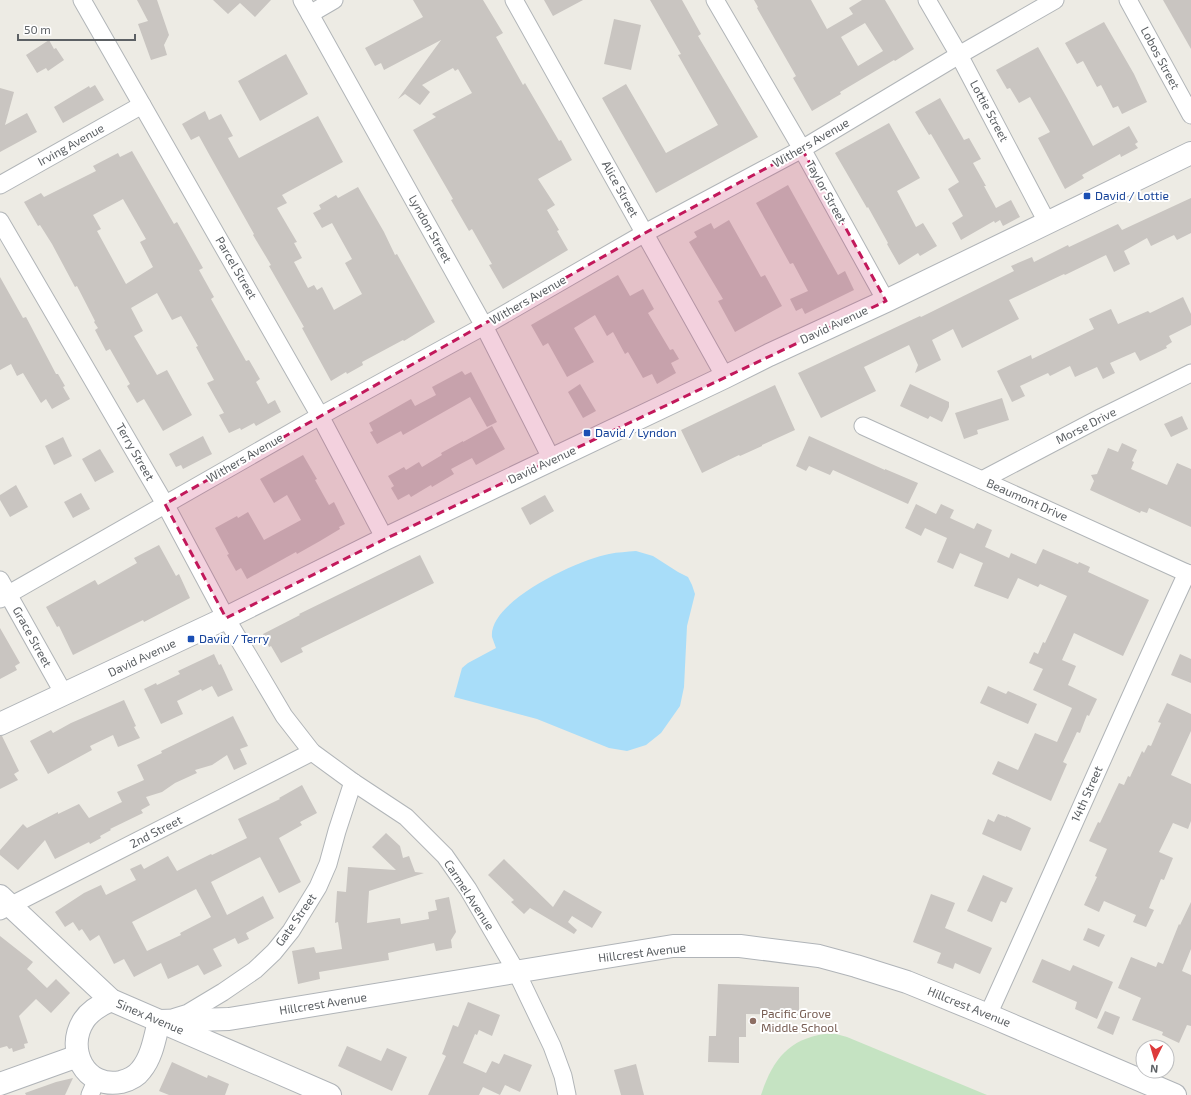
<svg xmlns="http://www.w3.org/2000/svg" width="1191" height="1095" font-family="'Exo 2',sans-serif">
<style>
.green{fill:#c5e3c2}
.water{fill:#a8ddf9}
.building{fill:#c9c5c1;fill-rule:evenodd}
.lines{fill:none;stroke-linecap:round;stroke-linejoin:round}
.street-casing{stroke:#b1b5b8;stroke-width:19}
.secondary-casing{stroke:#b0b4b8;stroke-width:24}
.street{stroke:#fff;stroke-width:17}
.secondary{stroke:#fff;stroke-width:22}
.marked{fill:#c2185b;fill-opacity:0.2;stroke:#c2185b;stroke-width:3;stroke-dasharray:8 5;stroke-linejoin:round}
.transit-dot{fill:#1a4fb4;stroke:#fff;stroke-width:1.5}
.education-dot{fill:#8d6e63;stroke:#fff;stroke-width:1.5}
.labels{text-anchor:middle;stroke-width:4;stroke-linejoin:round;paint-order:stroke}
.street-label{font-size:12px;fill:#5c6064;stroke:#fff}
.transit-label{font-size:12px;fill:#164399;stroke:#fff;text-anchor:start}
.education-label{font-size:12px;fill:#785e54;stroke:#fff;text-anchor:start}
</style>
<rect width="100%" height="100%" fill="#edebe4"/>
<path class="green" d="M825,1034H836L847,1037L987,1095H761C772,1061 788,1039 825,1034Z"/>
<path class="water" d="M636,551L653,556L678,572L688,577L692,585L695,594L687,626L684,687L680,706L661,733L646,745L627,751L609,748L537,719L454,697L462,668L468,663L496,648C495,645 493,640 492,637C488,601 580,559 609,554C618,552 627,552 636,551Z"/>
<g class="building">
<path d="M137,0H157L169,35L164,45L167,55L151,60L138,24L148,21Z"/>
<path d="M213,0H271L255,17L240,3L228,14Z"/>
<path d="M413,0H483L503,33L496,37L523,85L525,83L559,141L561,140L572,160L538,179L555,205L547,210L559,230L557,231L568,250L503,289L489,265L492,264L472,229L469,231L451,200L453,199L413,130L436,117L432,114L472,93L458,69L455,71L453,68L422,85L430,92L420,105L405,94L398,99L441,40L384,70L381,63L375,66L365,48L423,17Z"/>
<path d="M544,0H583L553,16Z"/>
<path d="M650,0H682L701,34L698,36L758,137L656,193L602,98L626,84L666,153L718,125L678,55L681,54Z"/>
<path d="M754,0H811L827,29L853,14L849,8L862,0H885L914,49L895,61L894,60L840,92L841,94L812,111L793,78L796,76L757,8L758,7ZM865,23L883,51L858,66L841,37Z"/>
<path d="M1163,0H1191V49Z"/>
<path d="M614,19L641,25L631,70L604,64Z"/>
<path d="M1104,22L1134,74L1147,102L1122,114L1118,106L1113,108L1101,85L1097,87L1083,61L1077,64L1065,43Z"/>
<path d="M49,40L54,49L56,48L64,60L48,71L46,68L37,73L26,55Z"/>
<path d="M1038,47L1067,98L1093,146L1129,126L1138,142L1135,144L1138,148L1121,157L1120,154L1082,175L1084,178L1065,189L1038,138L1050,132L1030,97L1019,103L1010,88L1007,89L996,70Z"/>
<path d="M286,54L308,94L260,121L238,81Z"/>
<path d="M95,85L104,100L63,123L54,107L89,86L90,88Z"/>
<path d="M0,88L14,92L5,125L27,113L37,132L0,152Z"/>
<path d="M940,98L964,140L969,138L981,159L973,163L986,186H984L996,208L1011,200L1020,217L1003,226L1000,220L995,223L994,221L961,240L952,223L963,216L948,189L959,182L931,134L929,135L915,112Z"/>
<path d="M205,111L209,120L221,114L233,136L228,138L239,158L318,116L343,162L282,195L287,203L277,208L297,242L294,243L302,258L294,262L308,288L314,285L317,290L322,287L334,310L362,294L345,263L352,259L332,223L322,228L313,213L321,209L319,205L336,195L338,198L358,187L384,232L395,255L397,254L435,322L404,341L403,340L362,362L363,365L347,374L346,372L331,381L302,328L304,327L269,266L271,265L253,235L254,234L210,156L199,136L191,140L182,124Z"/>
<path d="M889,123L920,178L897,191L916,227L923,223L937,246L920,256L918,253L899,265L887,244L888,243L868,207L867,208L835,153Z"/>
<path d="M132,151L174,224L177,222L203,268L199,270L214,297L211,299L246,361L249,360L260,379L256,382L268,404L275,400L281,412L256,426L254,423L241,430L240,428L229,433L219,415L224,413L207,383L214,380L196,347L198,346L181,316L172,320L157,293L131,308L143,331L134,336L157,375L167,370L192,415L163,431L144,399L137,403L127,386L130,384L110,349L106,351L95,330L98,328L94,322L95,321L77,286L75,287L52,244L40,225L38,226L24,202L41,193L44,197L96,171L93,166L118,153L120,157ZM123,199L146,239L140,242L153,267L126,284L97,231L101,229L93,215Z"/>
<path d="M788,185L838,275L845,271L854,290L805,314L802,308L796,311L790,299L808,291L793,263L790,264L756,203Z"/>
<path d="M1191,198V233L1177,240L1174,235L1151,246L1147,238L1124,251L1130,264L1114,272L1106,255L1065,275L1064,274L1009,300L1019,319L962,348L953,329L932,340L941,360L915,373L918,365L909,345L864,367L876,391L821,418L798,373L920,316L921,317L1014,271L1011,266L1032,257L1034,262L1068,245L1069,247L1118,224L1122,230Z"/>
<path d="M729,220L761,277L765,275L782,306L735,332L718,301L723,299L689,242L697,237L694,232L711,223L714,229Z"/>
<path d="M618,275L630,296L643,289L654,309L648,313L670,350L673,349L679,359L671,363L676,373L657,384L652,374L643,378L628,352L625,354L613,332L607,336L595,315L574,328L594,362L567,377L548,343L543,346L531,325Z"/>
<path d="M0,277L23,318L26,317L56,374H58L65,386L63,387L70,399L52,409L46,399L41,403L23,373L17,376L11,364L0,370Z"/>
<path d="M1183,297L1191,314V325L1169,336L1172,342L1166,346L1167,348L1140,361L1135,352L1110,363L1115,373L1103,379L1097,367L1075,377L1070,366L1050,376L1048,373L1020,386L1025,396L1012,402L997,371L1031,355L1032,359L1094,329L1089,319L1111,309L1118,324L1148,311L1150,313Z"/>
<path d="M462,371L465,375L471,372L497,422L487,427L470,397L403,435L401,431L377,444L370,432L373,431L369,423L411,399L415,406L436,395L432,387Z"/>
<path d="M580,384L596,411L583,418L568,392Z"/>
<path d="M910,384L949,402V407L942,422L930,416L928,419L900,406Z"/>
<path d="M775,385L795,430L762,445V446L740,456L739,455L702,473L681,430Z"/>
<path d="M1002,398L1009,420L977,430L978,434L964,439L955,413Z"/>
<path d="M1182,416L1188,429L1171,437L1164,424Z"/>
<path d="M492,426L505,449L476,465L472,458L451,469L454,474L432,487L431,485L411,497L409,494L398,500L391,488L394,486L388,476L404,467L406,470L419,462L422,467L442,455L441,453L463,441V442Z"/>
<path d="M203,436L212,454L183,469L181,465L176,467L169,454Z"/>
<path d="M809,436L885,470V469L918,483L908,504L833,470L830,475L809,466L806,471L796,466Z"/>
<path d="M63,437L72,456L54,465L45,446Z"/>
<path d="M1122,443L1137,450L1132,461L1134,462L1131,469L1167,485L1177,463L1191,469V527L1149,508L1147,513L1141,511L1140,513L1090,490L1094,481L1091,475L1097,474L1108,448L1118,452Z"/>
<path d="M100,449L114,472L95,482L82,459Z"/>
<path d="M303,455L317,479L315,480L329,505L334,502L345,524L339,527L340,529L320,541L297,554L296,552L247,579L241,568L236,571L227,555L229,554L215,528L237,516L238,518L248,512L264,540L301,520L287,495L274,503L260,479Z"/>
<path d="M16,485L28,507L10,517L0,500V495Z"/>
<path d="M81,493L90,509L73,518L64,502Z"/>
<path d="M545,495L554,511L530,525L521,508Z"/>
<path d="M916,504L936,514L941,504L954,510L950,518L974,529L977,523L992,530L985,547L1009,558L1011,553L1036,564L1043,549L1078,564L1079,562L1090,567L1088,572L1149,600L1123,656L1074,633L1062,660L1076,666L1068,685L1097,699L1089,716L1087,715L1080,733L1077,732L1063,762L1067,764L1051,801L992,774L998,761L1018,770L1035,733L1057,742L1072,708L1033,690L1043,669L1029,663L1034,652L1038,654L1043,642L1045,643L1067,596L1040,584L1038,587L1018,578L1008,599L974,586L983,563L960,553L953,569L937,562L947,538L925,528L921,536L905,528Z"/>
<path d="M159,545L176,576L179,574L190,598L144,622L143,620L73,655L59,626L57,627L46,607L95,580L98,585L137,563L134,558Z"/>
<path d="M420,555L434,583L301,648L303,652L281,663L271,646L269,647L263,634L300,615L299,614Z"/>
<path d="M0,628L20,663L15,666L17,670L0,679Z"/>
<path d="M214,654L219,665L221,664L233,690L218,697L212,686L202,691L201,689L177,701L183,714L161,724L144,689L156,683L157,685L180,674L178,671Z"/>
<path d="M1180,654L1191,659V683L1171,675Z"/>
<path d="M988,686L1006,694L1008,691L1037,704L1028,724L980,703Z"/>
<path d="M124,700L136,726L134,727L140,738L118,747L113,735L90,746L92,750L48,774L30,741L51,730L53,733L71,723Z"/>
<path d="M1167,703L1191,714V731L1171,775L1191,784V821L1188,829L1173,823L1159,852L1173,858L1164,880L1161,879L1149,908L1154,910L1146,927L1133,922L1136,915L1104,901L1099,912L1084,905L1097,877L1095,876L1107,849L1089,841L1098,822L1100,823L1119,783L1124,785L1128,776L1130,777L1142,751L1144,753L1148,745L1151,746L1161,723L1158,722Z"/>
<path d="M233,716L248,746L240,749L247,764L234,770L227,755L212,765L195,770L197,773L175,783L162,792L146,797L150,805L141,810L143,813L110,829L111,830L100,836L101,838L90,844L89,842L55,859L45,840L18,870L0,855V850L23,824L27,828L58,812V814L79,804L89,818L122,802L117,792L144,780L137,765L162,753L161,751Z"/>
<path d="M0,736H2L19,771L14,774L18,780L0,789Z"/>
<path d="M302,785L317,813L300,822L302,825L279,838L301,882L279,893L260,857L211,882L227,915L263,896L274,918L246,933L249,939L238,944L235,938L213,949L222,966L204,975L198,965L168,979L161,963L134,977L124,959L114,964L99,935L90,941L82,929L79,931L73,922L65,927L55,912L84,893L101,885L106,895L136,880L130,869L141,864L144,869L168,856L177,871L211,854L212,855L247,838L238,819L280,799L279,798ZM196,889L211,917L180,933L181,935L147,951L132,922Z"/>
<path d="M998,814L1006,817V816L1031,828L1021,851L982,834L988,819L994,822Z"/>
<path d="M386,833L400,846L403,858L409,856L415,872L424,873L369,891L367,923L400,918L401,924L429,919L428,912L437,910L435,900L449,897L456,932L451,940L452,948L436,951L434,943L388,953L389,960L319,972L320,979L298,984L292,951L314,947L316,953L342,949L338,922L335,923L337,891L346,892L348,867L396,870L372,847Z"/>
<path d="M504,859L553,907L564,890L602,912L592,928L572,916L568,922L577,930L574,934L530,908L524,914L511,902L514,900L488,875Z"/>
<path d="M983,875L1013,888L1006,903L1001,901L992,922L967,911Z"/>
<path d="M931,894L955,903L945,928L992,948L980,974L955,963L953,969L937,963L941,953L913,942Z"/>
<path d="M1191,902V949L1182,971L1191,975V1026L1187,1025L1179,1043L1162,1035L1163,1032L1132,1020L1141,998L1118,988L1131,957L1156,967L1158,962L1163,964L1179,924L1180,925Z"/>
<path d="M1088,928L1105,935L1099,947L1083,940Z"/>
<path d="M0,936L33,962L27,969L47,988L56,979L70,993L51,1013L36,999L19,1016L28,1043L24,1044L25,1048L13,1052L12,1048L9,1049L7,1046L0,1048Z"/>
<path d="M1042,959L1070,971L1073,965L1113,982L1097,1019L1075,1009L1077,1002L1032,982Z"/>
<path d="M718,984L799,987V1015L746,1014V1037H739V1063L708,1062L709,1036H716Z"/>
<path d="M468,1002L500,1015L492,1036L479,1030L477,1035L475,1034L463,1063L486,1073L492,1061L499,1064L504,1054L532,1065L520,1092L505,1085L500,1095L483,1087L479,1095H428L446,1056L442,1054L453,1025L458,1027Z"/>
<path d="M1105,1011L1120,1017L1113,1035L1097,1028Z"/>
<path d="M347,1046L381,1061L387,1048L407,1057L392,1091L338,1066Z"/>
<path d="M172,1062L207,1078L208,1075L229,1084L225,1095H169L159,1091Z"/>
<path d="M636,1064L644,1095H621L614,1070Z"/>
<path d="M73,1078L65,1095H26L25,1093L56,1082Z"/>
</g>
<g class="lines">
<defs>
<g id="street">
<path d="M82,0L320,416L385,539"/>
<path d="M302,0L484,326L552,460"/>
<path d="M514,0L725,377"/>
<path d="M715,0L802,149L886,301"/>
<path d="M927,0L959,55L1048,224"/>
<path d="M1128,0L1191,115"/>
<path d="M310,14L334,0"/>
<path d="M0,185L142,105"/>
<path d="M0,221L165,504L226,618L284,716L312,752L353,782L406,817L445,856L468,889L516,971L552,1046L563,1076L567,1095"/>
<path d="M863,426L1191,575"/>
<path d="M982,480L1102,417L1191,373"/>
<path d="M0,580L64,694"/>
<path d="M0,599L320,416L484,326L645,233L802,149L959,55L1055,0"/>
<path d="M0,911L312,752"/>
<path d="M988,1015C1055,868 1119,719 1187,573"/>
<path d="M175,1017L188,1013L223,992L255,970L274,952L291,931L318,887L328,864L337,831L353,782"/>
<path d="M90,1095L97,1079"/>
</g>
<g id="secondary">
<path d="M0,724L226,618L385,539L725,377L769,355L886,301L1191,153"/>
<path d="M0,896L111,1000L330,1095"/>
<path d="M111,1000C100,1005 90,1011 84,1020C65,1049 85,1089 121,1082C129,1080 136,1077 141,1070C152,1057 155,1037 159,1021L229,1019L673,946H740L819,956L856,966L907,982L988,1015L1175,1095"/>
<path d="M0,1084L78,1056"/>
</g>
</defs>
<use href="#street" class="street-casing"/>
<use href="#secondary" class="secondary-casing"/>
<use href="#street" class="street"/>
<use href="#secondary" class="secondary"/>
</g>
<path class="marked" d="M802,149L886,301L385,539L226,618L165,504L645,233Z"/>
<g class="transit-dot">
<rect x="1083" y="192" width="8" height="8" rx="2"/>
<rect x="583" y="429" width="8" height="8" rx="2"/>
<rect x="187" y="635" width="8" height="8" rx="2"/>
</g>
<circle class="education-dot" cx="753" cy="1021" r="4"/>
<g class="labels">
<g class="street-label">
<text transform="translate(1160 58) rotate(62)" y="4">Lobos Street</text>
<text transform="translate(989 111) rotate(62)" y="4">Lottie Street</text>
<text transform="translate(811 143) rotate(-30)" y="4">Withers Avenue</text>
<text transform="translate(71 145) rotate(-29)" y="4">Irving Avenue</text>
<text transform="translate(620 189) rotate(61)" y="4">Alice Street</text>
<text transform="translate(826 192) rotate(61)" y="4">Taylor Street</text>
<text transform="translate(430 229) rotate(61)" y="4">Lyndon Street</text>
<text transform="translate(236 268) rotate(60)" y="4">Parcel Street</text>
<text transform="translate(528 300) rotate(-30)" y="4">Withers Avenue</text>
<text transform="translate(834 325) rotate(-25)" y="4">David Avenue</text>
<text transform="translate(1086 426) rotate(-27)" y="4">Morse Drive</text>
<text transform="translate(135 452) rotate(60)" y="4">Terry Street</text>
<text transform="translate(245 458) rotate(-30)" y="4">Withers Avenue</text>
<text transform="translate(542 465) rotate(-25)" y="4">David Avenue</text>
<text transform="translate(1027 500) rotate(24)" y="4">Beaumont Drive</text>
<text transform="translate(32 637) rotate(61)" y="4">Grace Street</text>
<text transform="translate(142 658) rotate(-25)" y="4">David Avenue</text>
<text transform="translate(1087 794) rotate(-66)" y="4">14th Street</text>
<text transform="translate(156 832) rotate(-27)" y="4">2nd Street</text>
<text transform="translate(469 895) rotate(57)" y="4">Carmel Avenue</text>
<text transform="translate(296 920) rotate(-55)" y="4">Gate Street</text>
<text transform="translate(642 953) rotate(-7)" y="4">Hillcrest Avenue</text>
<text transform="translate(323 1004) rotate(-9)" y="4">Hillcrest Avenue</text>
<text transform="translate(969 1007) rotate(22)" y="4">Hillcrest Avenue</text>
<text transform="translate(150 1017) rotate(23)" y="4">Sinex Avenue</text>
</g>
<g class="transit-label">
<text x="1095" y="200">David / Lottie</text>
<text x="595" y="437">David / Lyndon</text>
<text x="199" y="643">David / Terry</text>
</g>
<g class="education-label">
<text x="761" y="1018">Pacific Grove<tspan x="761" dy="14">Middle School</tspan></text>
</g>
</g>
<g transform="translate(1155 1059) rotate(185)"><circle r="19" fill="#ffffff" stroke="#bebfc1"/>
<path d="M0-3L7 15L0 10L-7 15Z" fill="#dd3a3b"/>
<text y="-6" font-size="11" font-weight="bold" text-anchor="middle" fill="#5c6064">N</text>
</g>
<path d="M18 34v6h117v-6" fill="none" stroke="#5c6064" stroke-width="2"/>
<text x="24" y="34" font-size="12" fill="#5c6064" stroke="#ffffff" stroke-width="3" paint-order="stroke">50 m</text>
</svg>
